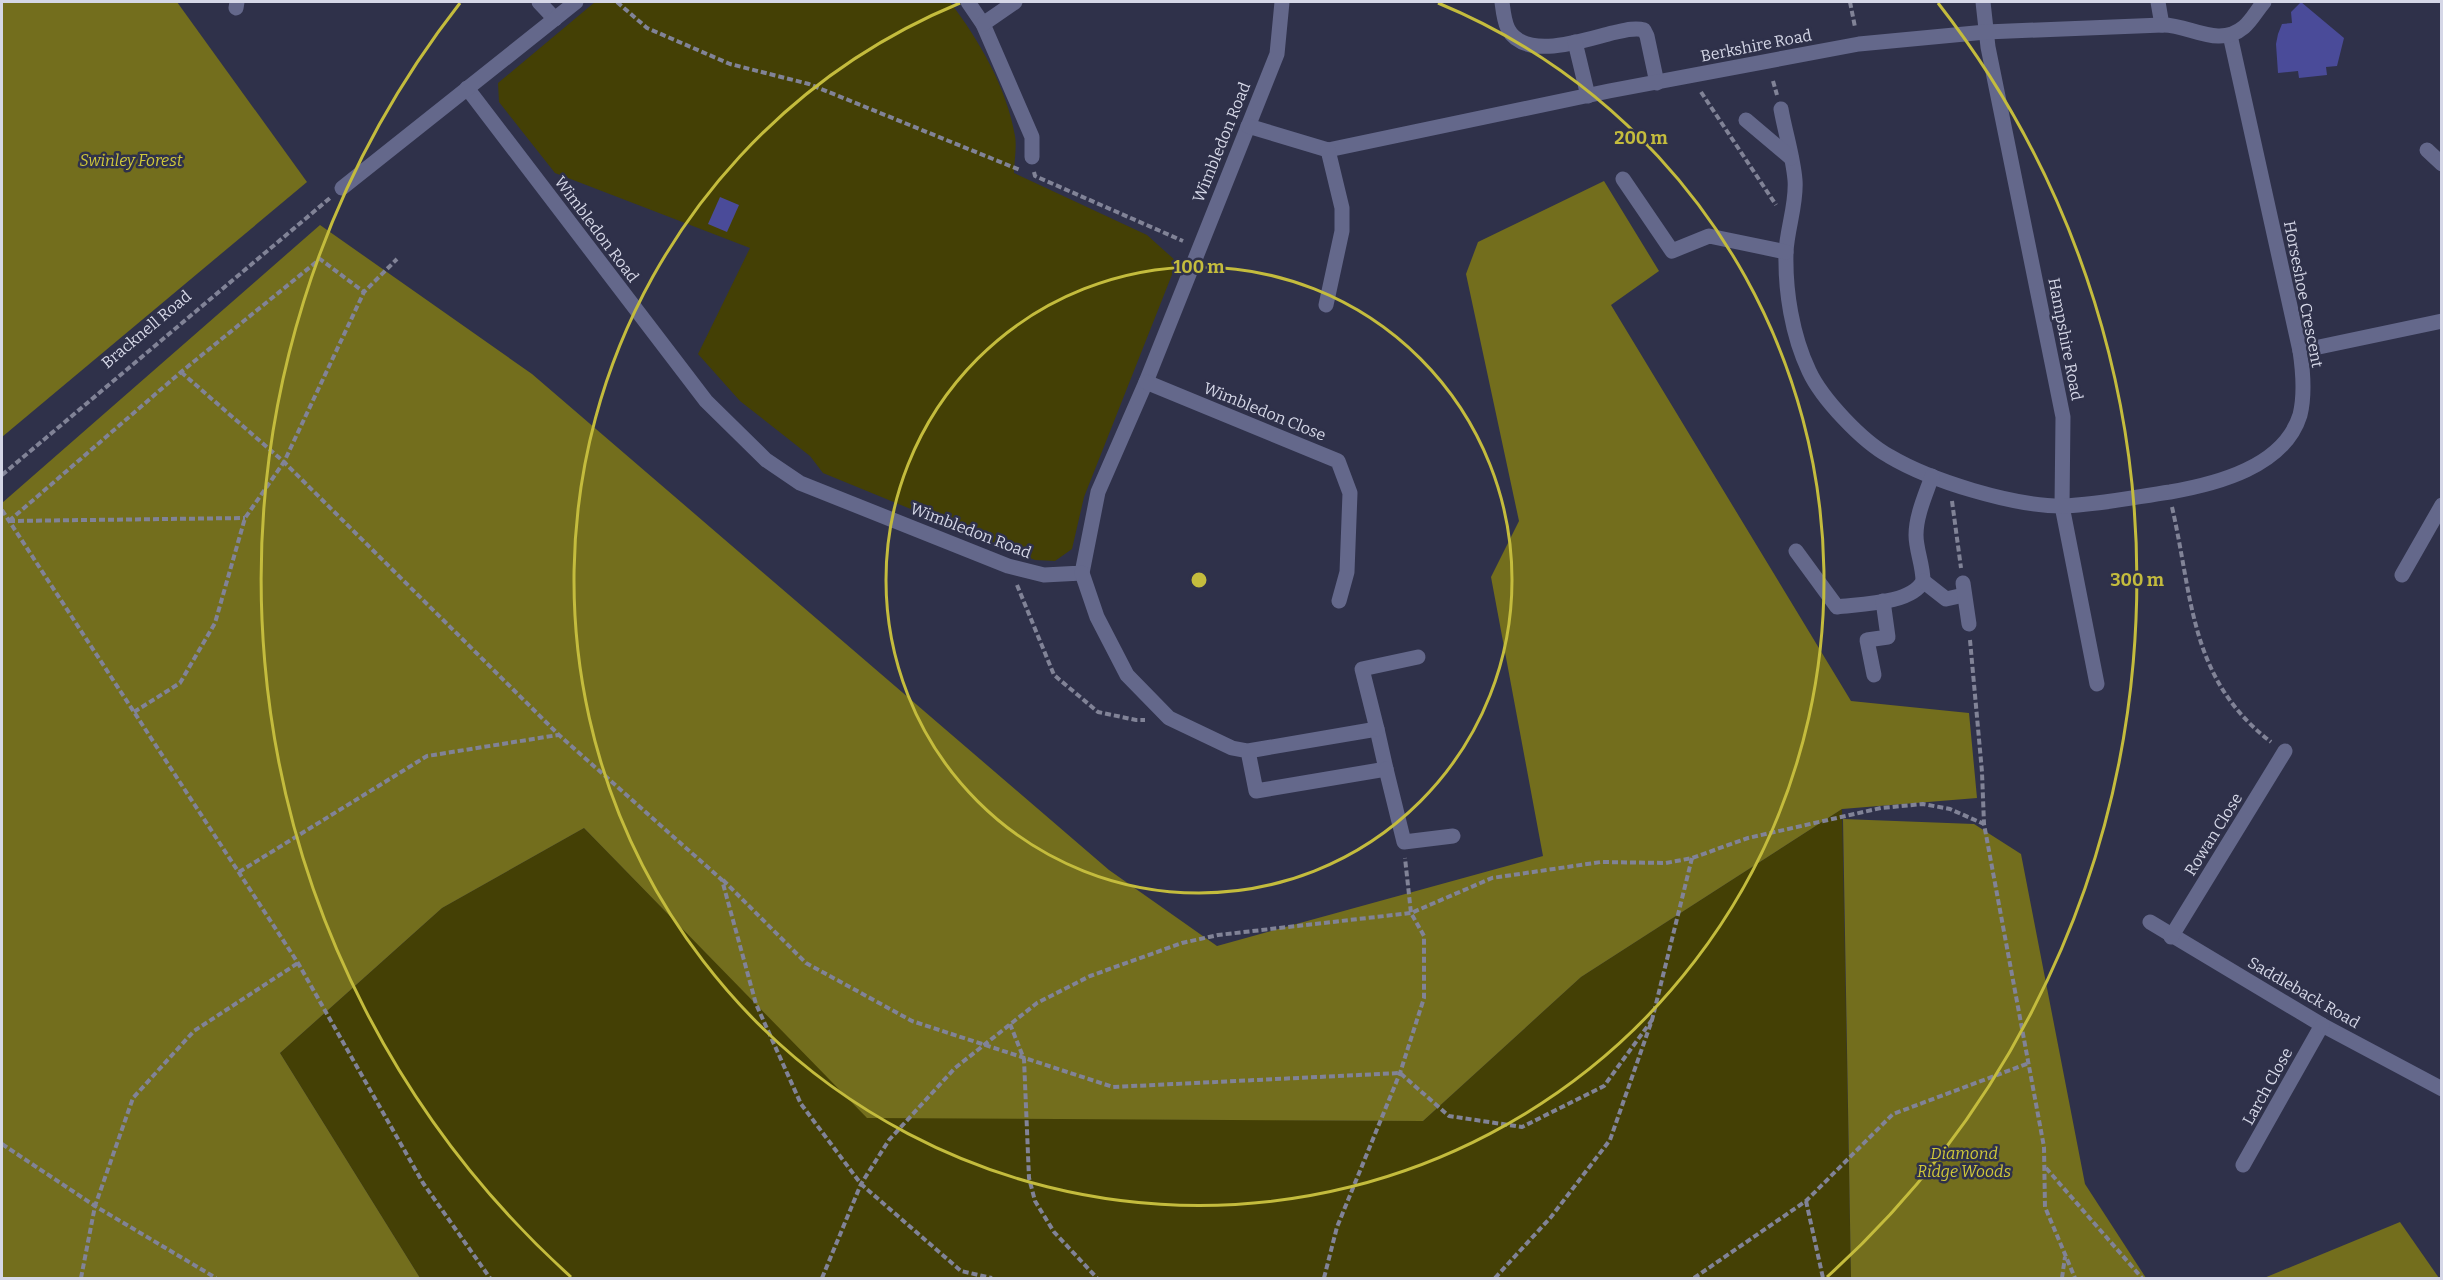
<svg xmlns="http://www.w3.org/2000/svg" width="2443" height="1280" font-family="Bitter,serif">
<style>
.green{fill:#444005}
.forest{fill:#736e1d}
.building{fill:#4a4b99}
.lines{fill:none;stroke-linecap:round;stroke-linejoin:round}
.path{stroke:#818397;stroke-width:4;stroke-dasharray:6 3;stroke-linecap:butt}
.minor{stroke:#64688b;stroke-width:15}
.ring{fill:none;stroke:#c4bc3d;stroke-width:3}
.labels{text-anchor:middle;stroke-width:5;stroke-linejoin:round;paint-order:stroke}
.street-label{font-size:16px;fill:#d5d7e7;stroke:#2f314a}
.park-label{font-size:16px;font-style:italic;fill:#cfc73a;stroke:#2f314a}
.centre{fill:#c4bc3d;stroke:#2f314a;stroke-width:3}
.ring-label{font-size:18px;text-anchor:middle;font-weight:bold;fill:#c4bc3d;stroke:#2f314a;stroke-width:5;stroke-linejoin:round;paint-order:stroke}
</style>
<rect width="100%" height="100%" fill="#2f314a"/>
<g class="green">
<path d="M595,2H950C979,40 1007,88 1015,136C1017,147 1014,162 1014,173L1147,235L1177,262L1084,497L1072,549L1055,561L1035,560L823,473L810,456L740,401L698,354L750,248L555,173L499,102L498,83Z"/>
<path d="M1842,809L1851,1278H420L280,1053L442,908L584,828L867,1117L1423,1121L1581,977Z"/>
</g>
<g class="forest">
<path d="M2,2H177L307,182L2,437Z"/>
<path d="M1604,181L1659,271L1611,305L1851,701L1969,713L1977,798L1842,809L1581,977L1423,1121L867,1118L584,828L442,908L280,1053L420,1278H2V503L320,225L532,374L1109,870L1217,946L1543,856L1491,577L1519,521L1466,274L1478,242Z"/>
<path d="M1843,819L1974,824L2021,854L2085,1184L2146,1278H1851Z"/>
<path d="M2400,1222L2439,1278H2264Z"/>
</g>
<g class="building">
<path d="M2301,2L2344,38L2337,66L2326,67L2327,75L2299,78L2298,71L2278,73L2276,44L2278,34L2282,24L2292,23L2291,12Z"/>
<path d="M720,197L739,205L727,232L708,224Z"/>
</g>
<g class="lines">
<g class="path">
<path d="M617,2L647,28L730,64L809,84L1020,170"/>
<path d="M1850,2L1855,27"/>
<path d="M1773,81L1777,95"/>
<path d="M1701,92L1776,205"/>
<path d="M1034,172L1035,176L1183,241"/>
<path d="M181,372L284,462L559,735L722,880L756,1004L801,1104L861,1184L961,1271L992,1278"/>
<path d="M2,475L330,198"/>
<path d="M1952,501L1961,568"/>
<path d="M2172,507C2193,598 2189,679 2271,742"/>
<path d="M2,510L298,963L423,1183L490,1278"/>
<path d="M9,521L181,372L320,259L364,292"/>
<path d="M9,521L245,518"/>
<path d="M1017,585L1054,675L1098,712L1136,720H1145"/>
<path d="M1970,640L1982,772L1984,824L2044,1147L2045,1207L2075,1278"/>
<path d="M134,712L180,683L215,623L245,518L284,462L364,292L397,259"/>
<path d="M239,872L427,756L558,735"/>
<path d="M723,880L806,963L912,1021L1113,1087L1400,1073L1449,1116L1522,1127L1604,1086L1652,1020"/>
<path d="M1010,1024L1024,1059L1029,1178L1035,1201L1054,1232L1097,1278"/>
<path d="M2,1144L95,1206L216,1278"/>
<path d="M2046,1168L2142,1278"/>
<path d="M1806,1201L1823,1278"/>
<path d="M81,1278L95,1206L133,1098L194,1031L298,963"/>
<path d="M822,1278L861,1184L889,1140L955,1068L1037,1003L1090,976L1182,943L1218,935L1411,913L1492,878L1601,862L1666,863L1692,858L1748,838L1881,808L1923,804L1950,809L1984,824"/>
<path d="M1324,1278L1337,1227L1400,1073L1424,998V936L1411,913L1405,858"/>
<path d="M1495,1278L1551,1217L1610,1140L1652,1020L1692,858"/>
<path d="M1694,1278L1806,1201L1893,1114L2029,1063"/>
<path d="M2062,1278L2065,1257"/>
</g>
<g class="minor">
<path d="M539,2L555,19"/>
<path d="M968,2L983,24L1032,137V157"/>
<path d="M1502,2C1503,10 1504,21 1508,29C1525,61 1584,40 1612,33C1622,31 1634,27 1644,30L1647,36L1657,83"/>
<path d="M1983,2L1988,47L2063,417L2062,506L2097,684"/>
<path d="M2158,2L2162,25"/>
<path d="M236,8L237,2"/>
<path d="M983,24L1015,2"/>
<path d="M1575,42L1588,96"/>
<path d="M467,88L706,401L766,460L800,483L1008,566L1044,575L1082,573L1098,492L1146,382L1277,54L1282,2"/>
<path d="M1781,109C1785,132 1793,156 1795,180C1797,203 1787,229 1786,252C1785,291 1792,335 1809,371C1822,399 1862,441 1889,456C1931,481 2013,506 2062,506C2098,505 2135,497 2170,492C2216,484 2284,467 2300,415C2305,395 2303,371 2300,351L2230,35"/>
<path d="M1746,120L1791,158"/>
<path d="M1248,126L1328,150L1609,91L1859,44L1986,32L2162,25C2189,24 2218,49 2244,27C2252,20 2257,10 2264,2"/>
<path d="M2427,150L2442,164"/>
<path d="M1623,179L1672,251L1709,236L1786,252"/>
<path d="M342,188L576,2"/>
<path d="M1326,305L1342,231V208L1328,150"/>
<path d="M2300,351L2442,321"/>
<path d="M1146,382L1338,461L1350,493L1347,572L1339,601"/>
<path d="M1796,551L1837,607C1860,604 1912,604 1923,581C1923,565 1916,550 1916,535C1916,515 1926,494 1932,476"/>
<path d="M1082,573L1097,617L1127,675L1169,718L1232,748L1248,751L1377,729L1386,769L1256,791L1248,751"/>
<path d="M2402,575L2442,505"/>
<path d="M1923,581L1946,599L1964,595"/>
<path d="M1963,583L1969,624"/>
<path d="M1874,675L1867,640L1888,637L1883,601"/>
<path d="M1377,729L1362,669L1418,657"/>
<path d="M1386,769L1404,842L1453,836"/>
<path d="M2150,922L2322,1025L2442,1089"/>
<path d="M2171,937L2285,751"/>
<path d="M2243,1165L2322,1025"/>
</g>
</g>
<g class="ring">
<circle cx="1199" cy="580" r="313"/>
<path d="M1438 3A625 625 0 1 1 960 3"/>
<path d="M571 1277A938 938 0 0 1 460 3M1938 3A938 938 0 0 1 1827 1277"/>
</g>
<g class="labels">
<g class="street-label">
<text transform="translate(1756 45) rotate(-11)" y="6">Berkshire Road</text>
<text transform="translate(1221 142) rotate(-68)" y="6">Wimbledon Road</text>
<text transform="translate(597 229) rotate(53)" y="6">Wimbledon Road</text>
<text transform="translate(2304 294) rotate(79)" y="6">Horseshoe Crescent</text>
<text transform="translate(146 329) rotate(-40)" y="6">Bracknell Road</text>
<text transform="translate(2066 339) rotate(79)" y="6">Hampshire Road</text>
<text transform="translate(1265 411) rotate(22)" y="6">Wimbledon Close</text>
<text transform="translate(971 530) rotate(21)" y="6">Wimbledon Road</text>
<text transform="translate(2213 834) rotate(-58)" y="6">Rowan Close</text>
<text transform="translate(2304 992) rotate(30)" y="6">Saddleback Road</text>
<text transform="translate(2267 1086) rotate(-61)" y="6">Larch Close</text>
</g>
<g class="park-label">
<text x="131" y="166">Swinley Forest</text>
<text x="1964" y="1159">Diamond<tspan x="1964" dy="18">Ridge Woods</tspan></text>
</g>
</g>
<circle cx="1199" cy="580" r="9" class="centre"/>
<g class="ring-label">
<text x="1641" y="144">200 m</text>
<text x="1199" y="273">100 m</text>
<text x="2137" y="586">300 m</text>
</g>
<rect width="2443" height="1280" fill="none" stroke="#d5d7e7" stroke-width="6"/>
</svg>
